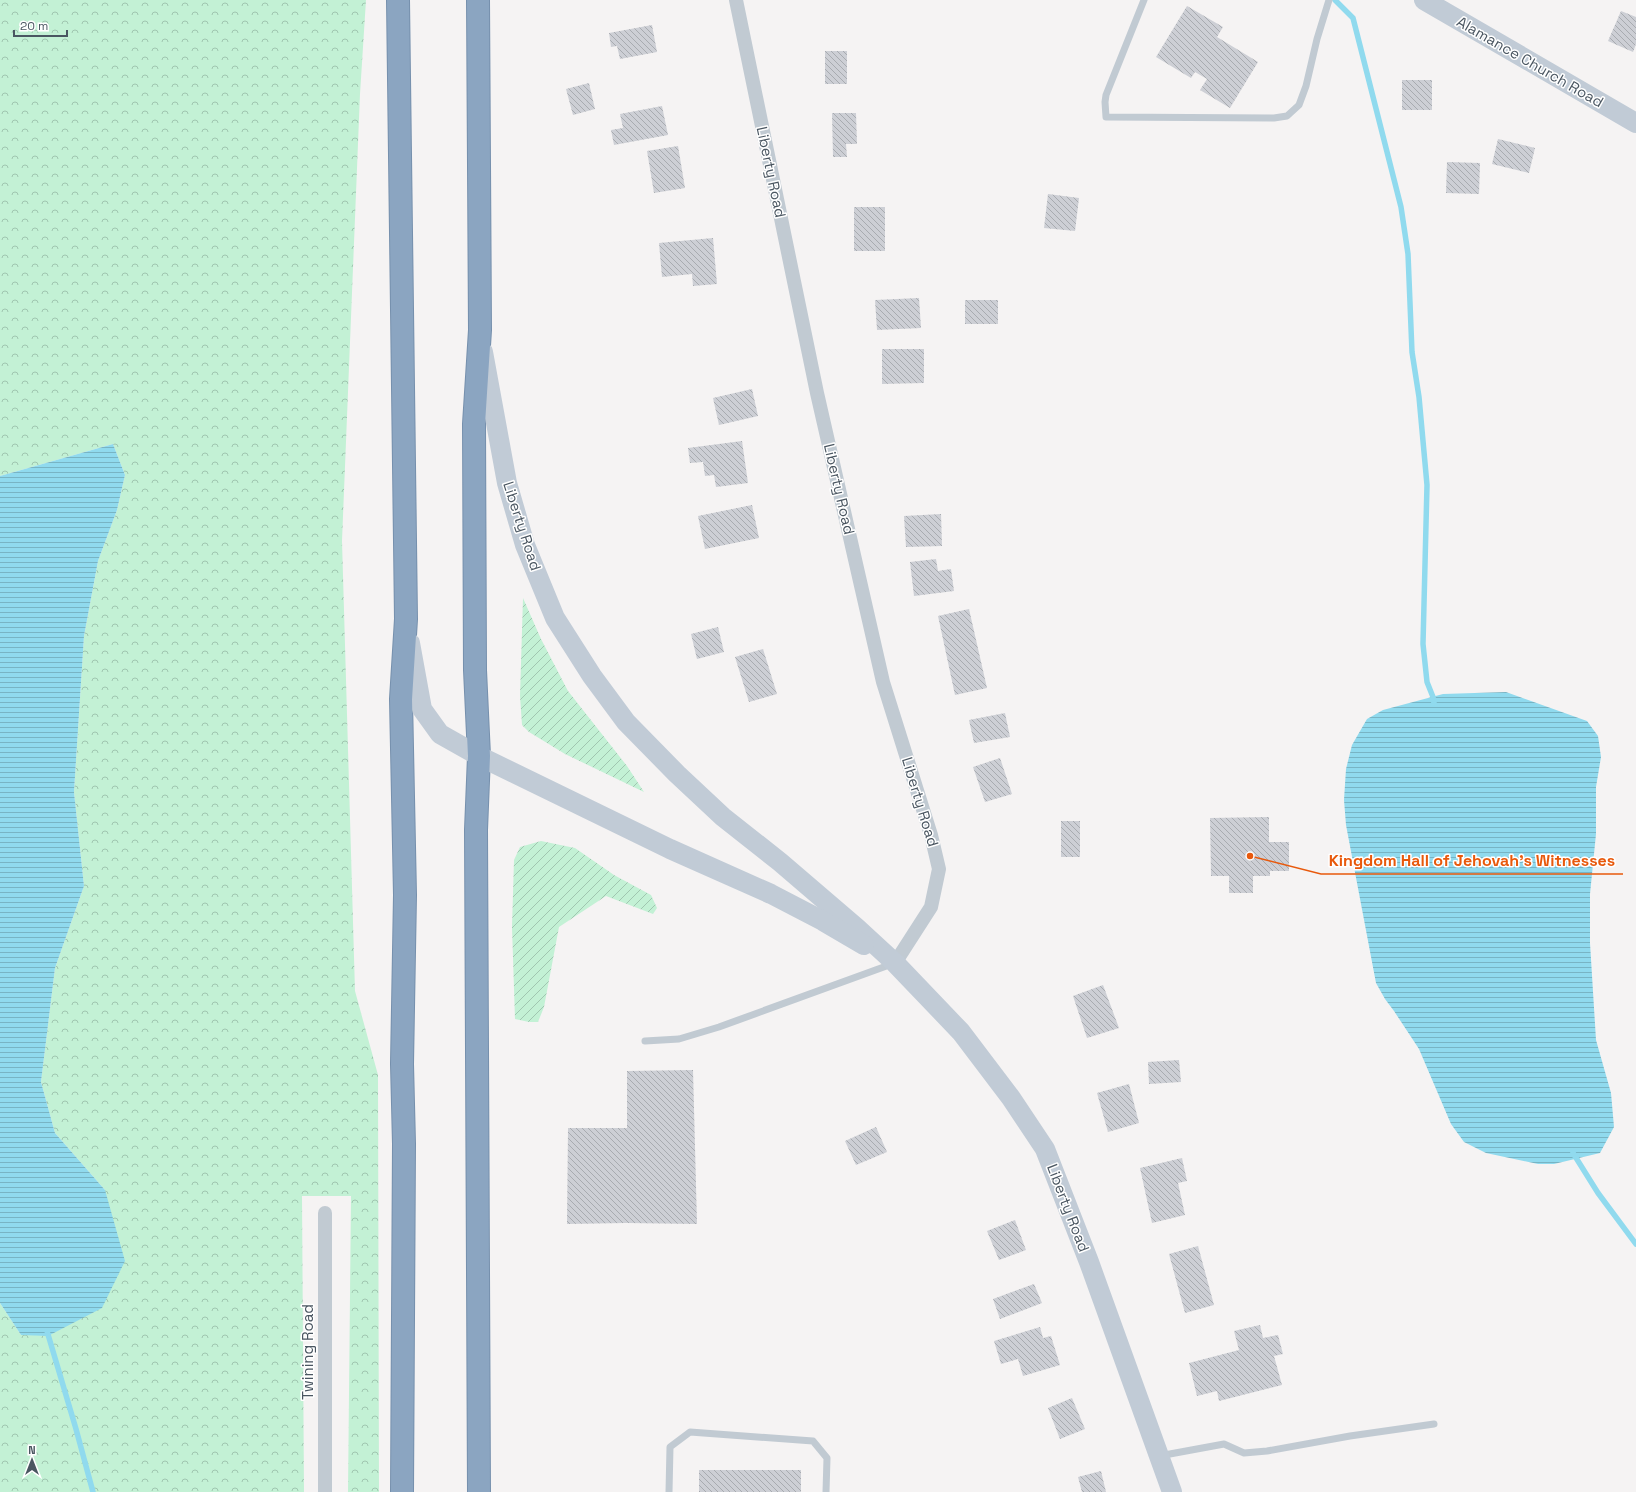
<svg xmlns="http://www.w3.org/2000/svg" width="1636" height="1492" font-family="'Space Grotesk',sans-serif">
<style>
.forest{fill:url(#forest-crowns)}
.garden{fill:url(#garden-furrows)}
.water{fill:url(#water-rules)}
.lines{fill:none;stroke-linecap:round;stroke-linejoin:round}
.stream{stroke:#90daee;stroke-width:5.5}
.building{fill:url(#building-back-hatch)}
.highway-casing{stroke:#7690ad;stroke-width:24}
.lane{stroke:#c1cad2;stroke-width:7}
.street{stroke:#c1cad2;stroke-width:14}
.secondary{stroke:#c1cbd6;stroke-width:20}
.highway{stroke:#8ba5c1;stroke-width:22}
.labels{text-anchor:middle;stroke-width:3;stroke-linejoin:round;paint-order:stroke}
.street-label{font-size:15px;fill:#4a5661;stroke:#fff}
.leader{fill:none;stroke:#e8590c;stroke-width:1.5}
.callout-dot{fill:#e8590c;stroke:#fff;stroke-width:1.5}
.callout-label{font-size:16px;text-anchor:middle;font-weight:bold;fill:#e8590c;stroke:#fff;stroke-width:3;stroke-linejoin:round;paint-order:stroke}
</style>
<defs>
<pattern id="forest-crowns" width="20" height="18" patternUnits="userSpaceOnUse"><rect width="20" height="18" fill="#c3f1d5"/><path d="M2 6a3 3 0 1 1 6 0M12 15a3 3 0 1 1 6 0" fill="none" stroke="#a0c6b0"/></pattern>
<pattern id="garden-furrows" width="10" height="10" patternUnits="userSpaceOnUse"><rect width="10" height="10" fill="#c3f1d5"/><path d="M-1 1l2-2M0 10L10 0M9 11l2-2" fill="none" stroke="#a0c6b0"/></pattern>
<pattern id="water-rules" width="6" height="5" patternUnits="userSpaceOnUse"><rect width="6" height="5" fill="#90daee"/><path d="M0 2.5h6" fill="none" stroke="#78b4c4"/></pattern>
<pattern id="building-back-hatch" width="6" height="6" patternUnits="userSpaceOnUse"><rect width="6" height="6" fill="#cdcfd5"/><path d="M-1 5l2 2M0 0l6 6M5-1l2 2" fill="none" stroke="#a8abb0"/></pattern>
</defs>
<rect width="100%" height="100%" fill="#f5f3f3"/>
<path class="forest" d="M0,0H366L360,94L342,541L355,991L378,1075L379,1492H348L351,1196H302L304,1492H0V1303L21,1335L105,1190L55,1133L41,1082L55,968L84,886L74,792L84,636L98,561L117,510L125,475L113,444L0,476Z"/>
<g class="garden">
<path d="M523,598L541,639L568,691L627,766L644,792L565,754L529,732L522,725L520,696Z"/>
<path d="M541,841L575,848L614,875L651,895L657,908L653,914L606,896L559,927L544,1007L538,1022H529L515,1019L512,927L514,860L520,847Z"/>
</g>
<g class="water">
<path d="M113,444L125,475L117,510L98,561L84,636L74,792L84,886L55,968L41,1082L55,1133L105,1190L125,1261L102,1308L48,1336L21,1335L0,1303V476Z"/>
<path d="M1506,692L1587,721L1598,736L1601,757L1596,787V834L1590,894V943L1596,1040L1611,1093L1614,1127L1600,1153L1554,1164H1538L1486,1153L1464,1142L1451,1124L1419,1049L1394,1011L1385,999L1376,983L1346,825L1344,800L1346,769L1352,745L1367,719L1383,710L1443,694Z"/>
</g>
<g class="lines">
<g class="stream">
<path d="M1335,0L1353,18L1401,207L1408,254L1412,352L1419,397L1427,485L1423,644L1427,682L1433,697L1434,703"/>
<path d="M1573,1153L1598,1193L1636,1244"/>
<path d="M47,1331L76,1429L93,1492"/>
</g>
</g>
<g class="building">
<path d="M1187,6L1223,27L1217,37L1258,62L1230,108L1200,90L1207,79L1195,72L1191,78L1156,57Z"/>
<path d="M1621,11L1636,17V44L1633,52L1608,41Z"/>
<path d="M652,25L657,52L620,59L617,46L611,47L609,33Z"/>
<rect x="825" y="51" width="22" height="33"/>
<rect x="1402" y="80" width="30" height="30"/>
<path d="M589,83L595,109L573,115L566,89Z"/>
<path d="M662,106L668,135L614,145L611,130L623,128L620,114Z"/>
<path d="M832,113H856L857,144H846L847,157H833Z"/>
<path d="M1498,139L1535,148L1529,173L1492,164Z"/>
<path d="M678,146L685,188L654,193L647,151Z"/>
<path d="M1447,162L1480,163L1479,194L1446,193Z"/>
<path d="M1048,194L1079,198L1075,231L1044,228Z"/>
<rect x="854" y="207" width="31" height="44"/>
<path d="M713,238L717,284L693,286L692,274L662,277L659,243Z"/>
<path d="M919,298L921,328L877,330L875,300Z"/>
<rect x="965" y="300" width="33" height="24"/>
<path d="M882,349H924V383L882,384Z"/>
<path d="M752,389L758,416L719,425L713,398Z"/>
<path d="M742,441L748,483L716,487L714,475L705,476L703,462L690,463L688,448Z"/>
<path d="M752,505L759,538L705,549L698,516Z"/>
<path d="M941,514L942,546L906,547L904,516Z"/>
<path d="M936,559L938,571L951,569L954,591L914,596L910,562Z"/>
<path d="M969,609L987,688L955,695L938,616Z"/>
<path d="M718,627L724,652L697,659L691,634Z"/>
<path d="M763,649L777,694L749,702L735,657Z"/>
<path d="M1005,713L1010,737L974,743L969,720Z"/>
<path d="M1000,758L1012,794L985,802L973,767Z"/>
<path d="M1269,817V842H1289V871H1270V876H1253V893H1229V876H1211L1210,818Z"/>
<rect x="1061" y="821" width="19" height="36"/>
<path d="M1103,985L1119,1028L1087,1038L1073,996Z"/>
<path d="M1179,1060L1181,1082L1149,1084L1148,1062Z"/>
<path d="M693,1070L697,1224L626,1223L567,1224L568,1128H627V1071Z"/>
<path d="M1129,1084L1139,1123L1108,1132L1097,1093Z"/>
<path d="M876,1127L887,1152L856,1165L845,1141Z"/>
<path d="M1182,1158L1187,1181L1178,1183L1185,1215L1152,1223L1140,1168Z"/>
<path d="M1015,1220L1026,1250L999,1260L987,1231Z"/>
<path d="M1198,1246L1214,1305L1185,1313L1169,1254Z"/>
<path d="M1034,1284L1042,1303L1000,1319L993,1299Z"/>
<path d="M1260,1325L1263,1338L1278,1335L1283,1354L1274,1356L1282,1385L1219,1401L1217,1391L1197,1396L1189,1363L1239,1350L1234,1331Z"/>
<path d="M1040,1327L1043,1338L1051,1336L1060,1365L1023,1376L1018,1359L1001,1364L994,1341Z"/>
<path d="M1072,1398L1085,1429L1060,1439L1048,1408Z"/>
<rect x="699" y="1470" width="102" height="22"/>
<path d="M1101,1471L1106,1492H1082L1078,1477Z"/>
</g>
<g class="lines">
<defs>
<g id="highway">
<path d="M398,0L406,619L401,699L405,895L402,1064L404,1144L402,1492"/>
<path d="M478,0L480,330L474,424L475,670L479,756L476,830L479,1492"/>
</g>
</defs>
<use href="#highway" class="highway-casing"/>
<g class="lane">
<path d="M1144,0L1106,95L1105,102L1106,117L1274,118L1287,116L1299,105L1306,86L1317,39L1329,0"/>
<path d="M645,1041L679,1039L719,1027L892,964"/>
<path d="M1159,1456L1224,1444L1244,1453L1267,1451L1350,1436L1434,1424"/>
<path d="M669,1492L670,1447L690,1432L813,1441L827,1458L826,1492"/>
</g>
<g class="street">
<path d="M736,0L817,393L883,682L931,835L939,869L931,907L895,963"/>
<path d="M325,1492V1213"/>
</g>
<g class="secondary">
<path d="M1424,0L1636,123"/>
<path d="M483,352L507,483L525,545L555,618L592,676L626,722L677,774L723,817L780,862L857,928L895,963L961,1032L1011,1098L1045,1149L1089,1262L1172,1492"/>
<path d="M410,643L422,709L440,734L479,756L670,849L771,894L823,921L864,945"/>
</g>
<use href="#highway" class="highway"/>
</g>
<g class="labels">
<g class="street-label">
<text transform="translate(1530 62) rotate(30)" y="5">Alamance Church Road</text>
<text transform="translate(771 172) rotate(78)" y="5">Liberty Road</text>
<text transform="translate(839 489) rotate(77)" y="5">Liberty Road</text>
<text transform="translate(522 526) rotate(72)" y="5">Liberty Road</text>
<text transform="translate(920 802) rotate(73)" y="5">Liberty Road</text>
<text transform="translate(1068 1208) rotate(69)" y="5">Liberty Road</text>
<text transform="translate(308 1352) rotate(-90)" y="5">Twining Road</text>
</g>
</g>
<path class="leader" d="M1250 856L1321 874H1623"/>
<circle class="callout-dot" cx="1250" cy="856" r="4"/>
<g class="callout-label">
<text x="1472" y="866">Kingdom Hall of Jehovah’s Witnesses</text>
</g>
<g transform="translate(32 1460)" stroke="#ffffff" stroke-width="3" paint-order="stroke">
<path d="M0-3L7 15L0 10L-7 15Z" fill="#4a5661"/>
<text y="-6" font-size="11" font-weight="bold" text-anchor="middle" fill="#4a5661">N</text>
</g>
<path d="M14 30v6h53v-6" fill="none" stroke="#4a5661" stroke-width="2"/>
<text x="20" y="30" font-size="12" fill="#4a5661" stroke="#ffffff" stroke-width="3" paint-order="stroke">20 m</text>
</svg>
